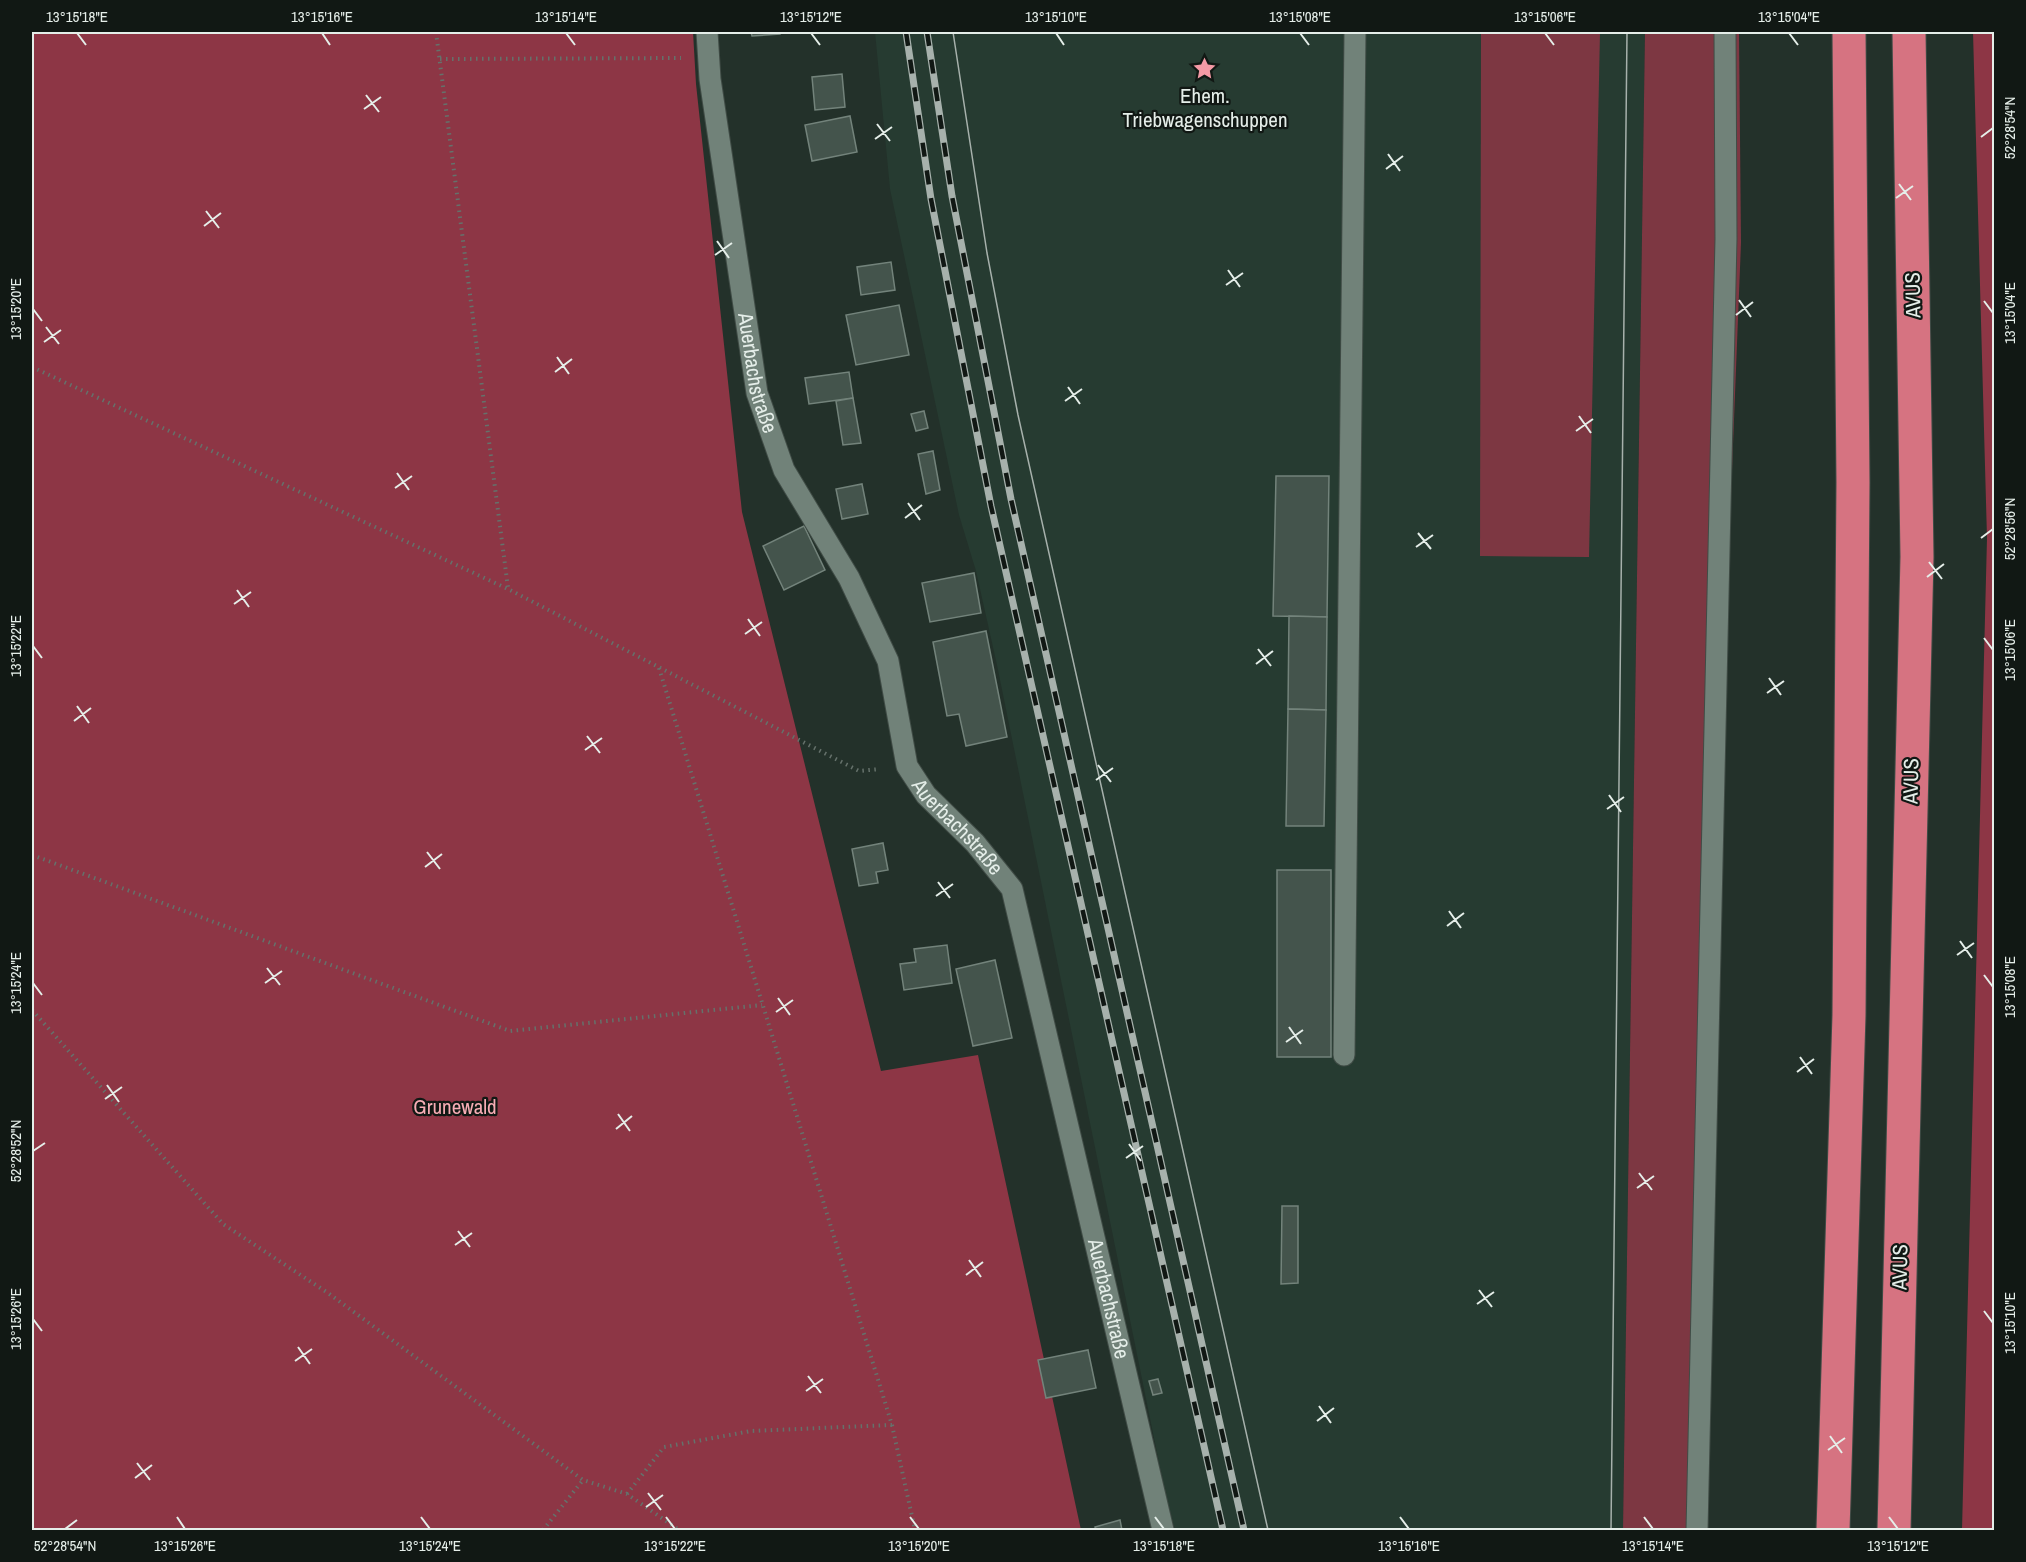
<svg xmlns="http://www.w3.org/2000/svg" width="2026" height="1562" font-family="'Archivo Narrow',sans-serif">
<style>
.built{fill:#263b31}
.green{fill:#7d3742}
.forest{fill:#8d3645}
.building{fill:#44544c;stroke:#73837b;stroke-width:1.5}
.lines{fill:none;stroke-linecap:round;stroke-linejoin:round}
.lane-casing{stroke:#404c46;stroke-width:23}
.highway-casing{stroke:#404c46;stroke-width:35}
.path{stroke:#65716b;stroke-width:4;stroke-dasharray:1.5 4.5;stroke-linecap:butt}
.lane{stroke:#718279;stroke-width:21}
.highway{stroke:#d67381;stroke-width:33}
.tram{stroke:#a7b1ac;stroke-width:1.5}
.rail-casing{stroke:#a7b1ac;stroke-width:7}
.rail{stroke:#111814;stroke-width:4.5;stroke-dasharray:14;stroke-linecap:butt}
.ticks{fill:none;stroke:#e5eee9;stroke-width:2}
.labels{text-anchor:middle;stroke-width:4.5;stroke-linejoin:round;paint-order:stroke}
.poi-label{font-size:21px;fill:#e5eee9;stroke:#111814}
.street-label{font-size:21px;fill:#e5eee9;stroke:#111814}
.park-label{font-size:21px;fill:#f8adb5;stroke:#111814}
.neatline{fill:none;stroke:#e5eee9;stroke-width:2}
.ticks-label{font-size:15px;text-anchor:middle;fill:#e5eee9}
</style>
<rect width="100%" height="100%" fill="#23312a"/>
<path class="built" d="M875,32H1645L1623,1530H1175L1165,1492L997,665L976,571L959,515L890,189Z"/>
<g class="green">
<path d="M1481,32H1600L1589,557L1480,556Z"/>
<path d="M1645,32H1739L1741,243L1690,1530H1623Z"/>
</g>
<g class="forest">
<path d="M32,32H693L696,84L742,512L881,1071L978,1055L1081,1530H32Z"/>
<path d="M1973,32H1994V1530H1962L1987,538Z"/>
</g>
<g class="building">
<path d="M751,32H780V34L752,36Z"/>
<path d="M842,74L845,107L815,110L812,77Z"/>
<path d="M850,116L857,152L812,161L805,125Z"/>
<path d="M891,262L895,290L861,295L857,267Z"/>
<path d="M899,305L909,355L856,365L846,315Z"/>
<path d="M849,372L853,398L809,404L805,378Z"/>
<path d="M853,398L861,443L843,445L836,401Z"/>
<path d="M924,411L928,428L916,431L911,414Z"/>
<path d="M933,451L940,490L926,494L918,454Z"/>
<path d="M1276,476H1329L1327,617L1273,616Z"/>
<path d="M862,484L868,514L842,519L836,489Z"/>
<path d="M804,526L825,570L784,590L763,546Z"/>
<path d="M974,573L981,613L930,622L922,583Z"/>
<path d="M1289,616L1327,617L1326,710L1288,709Z"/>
<path d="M986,631L1007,737L966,746L959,714L947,716L933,642Z"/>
<path d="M1288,709L1326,710L1324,826H1286Z"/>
<path d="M883,843L888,870L876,872L878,883L859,886L852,849Z"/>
<rect x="1277" y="870" width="54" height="187"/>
<path d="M947,945L952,983L904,990L900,964L916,962L914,949Z"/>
<path d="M995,960L1012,1038L973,1046L956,969Z"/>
<path d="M1282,1206H1298V1283L1281,1284Z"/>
<path d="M1088,1350L1096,1388L1046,1398L1038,1360Z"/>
<path d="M1158,1379L1162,1393L1153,1395L1149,1381Z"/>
<path d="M1120,1520L1122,1530H1096L1095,1527Z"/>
</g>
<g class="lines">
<defs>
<g id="lane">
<path id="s1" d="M707,32L710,79L757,393L784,470L849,578L888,661L907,766L926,795L975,843L1012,889L1163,1530"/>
<path d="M1344,1055L1355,32"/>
<path d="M1697,1530L1726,239L1725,32"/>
</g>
<g id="highway">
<path d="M1833,1530L1849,1015L1853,482L1849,32"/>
<path d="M1894,1530L1917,557L1909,32"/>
</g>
</defs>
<use href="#lane" class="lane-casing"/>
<use href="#highway" class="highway-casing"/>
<g class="path">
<path d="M436,32L508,588"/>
<path d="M440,59L681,58"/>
<path d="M32,367L508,589L859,771L880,769"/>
<path d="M659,668L892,1425L915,1530"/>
<path d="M32,855L510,1031L762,1005"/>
<path d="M32,1010L223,1224L328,1293L583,1480L627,1494L679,1530"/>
<path d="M627,1494L664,1447L751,1431L892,1425"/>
<path d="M32,1526L38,1530"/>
<path d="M543,1530L583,1480"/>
</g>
<use href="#lane" class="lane"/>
<use href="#highway" class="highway"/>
<g class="tram">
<path d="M953,32L987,253L1018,415L1268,1530"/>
<path d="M1611,1530L1627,32"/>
</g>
<defs>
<g id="rail">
<path d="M906,32L931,199L991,506L1223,1530"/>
<path d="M927,32L952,196L1011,499L1244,1530"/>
</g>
</defs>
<use href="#rail" class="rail-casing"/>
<use href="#rail" class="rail"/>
</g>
<path class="ticks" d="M77,33L86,45M322,33L330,45M566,33L575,45M811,33L820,45M1056,33L1064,45M1300,33L1309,45M1545,33L1554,45M1789,33L1798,45M366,95L379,112M364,109L381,97M877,124L890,141M1981,137L1993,128M875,139L892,127M1388,154L1400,171M1386,169L1403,156M1899,184L1911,200M1896,198L1913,186M206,211L219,228M204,226L221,213M717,241L729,258M715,255L732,243M1228,270L1240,287M1226,285L1243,273M1739,300L1751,317M1984,301L1993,313M33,309L42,321M1736,315L1753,302M46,327L59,344M44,342L61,330M557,357L569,374M555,372L572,359M1068,387L1080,404M1065,401L1082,389M1579,416L1591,433M1576,431L1593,419M397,473L409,490M395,488L412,476M908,503L920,520M905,518L922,505M1418,533L1431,549M1981,538L1993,529M1416,547L1433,535M1929,562L1942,579M1927,577L1944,564M237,590L249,607M234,604L251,592M748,619L760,636M745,634L762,622M1984,638L1993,650M33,646L42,658M1258,649L1271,666M1256,664L1273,651M1769,678L1781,695M1767,693L1784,681M77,706L89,723M74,721L91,708M587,736L600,753M585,750L602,738M1098,765L1111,782M1096,780L1113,768M1609,795L1621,812M1607,809L1624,797M427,852L440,869M425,867L442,854M938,882L950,898M936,896L953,884M1449,911L1461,928M1447,926L1464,913M1960,941L1972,958M1957,955L1974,943M267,968L280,985M1984,975L1993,987M33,983L42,995M265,983L282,971M778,998L790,1015M776,1012L793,1000M1289,1027L1301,1044M1286,1042L1303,1030M1800,1057L1812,1074M1797,1072L1814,1059M107,1085L119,1102M105,1099L122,1087M618,1114L630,1131M616,1129L632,1116M1129,1144L1141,1161M33,1151L45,1143M1126,1158L1143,1146M1639,1173L1652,1190M1637,1188L1654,1176M458,1231L470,1247M455,1245L472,1233M969,1260L981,1277M966,1275L983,1262M1479,1290L1492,1307M1477,1304L1494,1292M1984,1311L1993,1323M33,1319L42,1331M298,1347L310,1364M295,1361L312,1349M808,1376L821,1393M806,1391L823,1379M1319,1406L1331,1423M1317,1421L1334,1408M1830,1436L1842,1453M1828,1450L1845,1438M137,1463L150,1480M135,1478L152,1465M648,1493L661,1510M646,1507L663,1495M177,1517L185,1529M421,1517L430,1529M666,1517L675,1529M910,1517L919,1529M1155,1517L1164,1529M1400,1517L1409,1529M1644,1517L1653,1529M1889,1517L1898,1529M65,1529L77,1520"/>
<defs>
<symbol id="sight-bare" viewBox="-9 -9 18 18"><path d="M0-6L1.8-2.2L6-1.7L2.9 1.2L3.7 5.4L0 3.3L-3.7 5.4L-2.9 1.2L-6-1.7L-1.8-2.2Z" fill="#f49aa5" stroke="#111814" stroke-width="2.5" paint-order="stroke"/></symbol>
</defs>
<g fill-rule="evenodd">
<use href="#sight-bare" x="1188" y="52" width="33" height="33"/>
</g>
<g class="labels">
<g class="poi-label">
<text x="1205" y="103">Ehem.<tspan x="1205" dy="24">Triebwagenschuppen</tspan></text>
</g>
<g class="street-label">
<text transform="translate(1913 295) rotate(-91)" y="7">AVUS</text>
<text dy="7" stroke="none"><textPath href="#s1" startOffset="345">Auerbachstraße</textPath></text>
<text transform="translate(1911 781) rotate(-89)" y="7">AVUS</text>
<text dy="7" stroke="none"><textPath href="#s1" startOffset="850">Auerbachstraße</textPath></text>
<text transform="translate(1900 1267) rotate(-89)" y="7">AVUS</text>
<text dy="7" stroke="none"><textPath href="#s1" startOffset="1354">Auerbachstraße</textPath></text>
</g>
<g class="park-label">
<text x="455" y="1114">Grunewald</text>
</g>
</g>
<rect width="2026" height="1562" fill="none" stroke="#111814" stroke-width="66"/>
<rect x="33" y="33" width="1960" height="1496" class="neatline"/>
<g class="ticks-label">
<text x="77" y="22">13°15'18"E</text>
<text x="322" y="22">13°15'16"E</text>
<text x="566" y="22">13°15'14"E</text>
<text x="811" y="22">13°15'12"E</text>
<text x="1056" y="22">13°15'10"E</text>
<text x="1300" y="22">13°15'08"E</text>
<text x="1545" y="22">13°15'06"E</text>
<text x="1789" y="22">13°15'04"E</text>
<text transform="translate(2010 128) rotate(-90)" y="5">52°28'54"N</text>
<text transform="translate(16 309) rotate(-90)" y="5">13°15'20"E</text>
<text transform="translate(2010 313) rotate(-90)" y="5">13°15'04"E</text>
<text transform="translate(2010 529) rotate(-90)" y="5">52°28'56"N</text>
<text transform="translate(16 646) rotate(-90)" y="5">13°15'22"E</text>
<text transform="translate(2010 650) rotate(-90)" y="5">13°15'06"E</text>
<text transform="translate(16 983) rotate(-90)" y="5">13°15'24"E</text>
<text transform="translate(2010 987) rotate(-90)" y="5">13°15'08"E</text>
<text transform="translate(16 1151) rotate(-90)" y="5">52°28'52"N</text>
<text transform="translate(16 1319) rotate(-90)" y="5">13°15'26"E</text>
<text transform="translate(2010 1323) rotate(-90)" y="5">13°15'10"E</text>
<text x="65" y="1551">52°28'54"N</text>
<text x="185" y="1551">13°15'26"E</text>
<text x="430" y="1551">13°15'24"E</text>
<text x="675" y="1551">13°15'22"E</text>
<text x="919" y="1551">13°15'20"E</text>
<text x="1164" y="1551">13°15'18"E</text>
<text x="1409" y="1551">13°15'16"E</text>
<text x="1653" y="1551">13°15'14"E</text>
<text x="1898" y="1551">13°15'12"E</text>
</g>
</svg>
